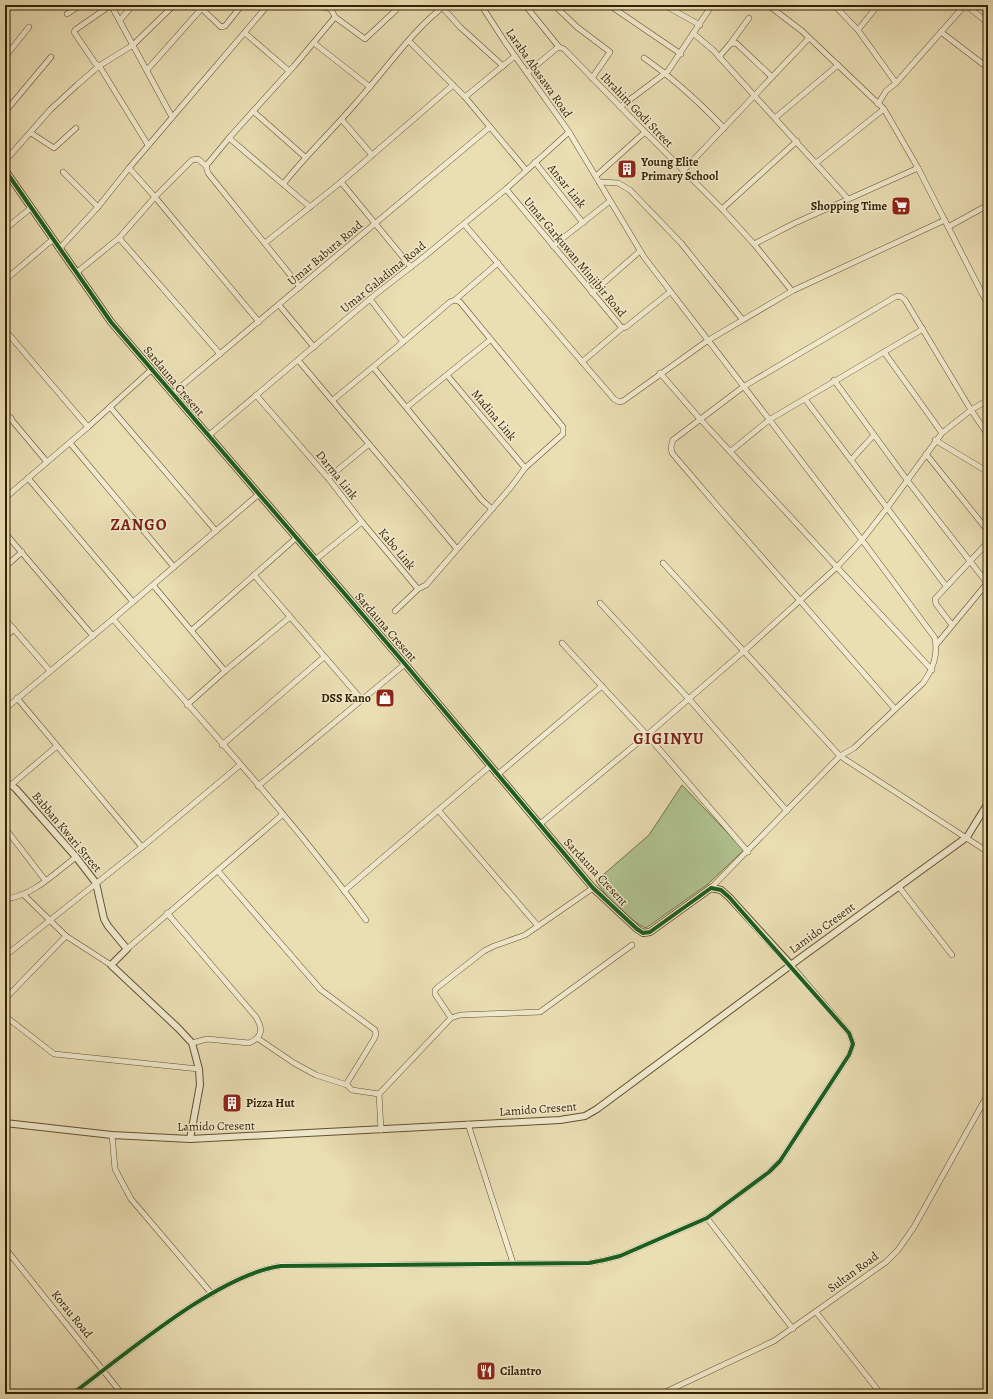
<svg xmlns="http://www.w3.org/2000/svg" width="993" height="1399" font-family="Alegreya,serif">
<style>
.green{fill:#b0c291;stroke:#72724a}
.lines{fill:none;stroke-linecap:round;stroke-linejoin:round}
.minor-casing{stroke:#62502f;stroke-width:6}
.tertiary-casing{stroke:#62502f;stroke-width:8}
.minor{stroke:#f1eace;stroke-width:5}
.tertiary{stroke:#f1eace;stroke-width:6}
.cycleway-casing{stroke:#f1eace;stroke-width:6}
.cycleway{stroke:#1b5e20;stroke-width:4}
.labels{text-anchor:middle;stroke-width:3;stroke-linejoin:round;paint-order:stroke}
.street-label{font-size:12px;fill:#352103;stroke:#f1eace}
.poi-label{font-size:12px;font-weight:bold;fill:#352103;stroke:#f1eace;text-anchor:start}
.district-label{font-size:16px;font-weight:bold;letter-spacing:1px;fill:#7a1f14;stroke:#f1eace}
</style>
<rect width="100%" height="100%" fill="#eadeb3"/>
<filter id="stains"><feTurbulence type="fractalNoise" baseFrequency=".005" numOctaves="4"/><feColorMatrix values="0 0 0 0 .2 0 0 0 0 .09 0 0 0 0 .02 0 0 0 .5 -.17"/></filter>
<radialGradient id="worn" r=".72"><stop offset=".6" stop-color="#630" stop-opacity="0"/><stop offset="1" stop-color="#630" stop-opacity=".3"/></radialGradient>
<path class="green" d="M682,785L744,850L708,884L646,928C629,921 606,897 596,881L649,835Z"/>
<g class="lines">
<defs>
<g id="minor">
<path d="M111,5L75,30L74,32L95,63L100,67L148,145"/>
<path d="M111,5L172,117"/>
<path d="M198,5L221,27L225,26L242,5"/>
<path d="M316,5L331,9"/>
<path d="M332,5L331,9L335,17L365,39L396,10V5"/>
<path d="M481,5L505,42L569,132L644,257L862,540L935,638C938,656 933,669 923,683L854,748L840,756L711,888"/>
<path d="M525,5L559,47"/>
<path d="M554,5L577,27L610,52L592,78"/>
<path d="M609,5L681,54"/>
<path d="M664,5L700,25"/>
<path d="M768,5L802,31L884,109L918,168L988,305"/>
<path d="M834,5L858,30L896,83"/>
<path d="M966,5L988,23"/>
<path d="M442,7L460,27L503,66"/>
<path d="M67,14L81,5"/>
<path d="M120,20L133,5"/>
<path d="M858,30L878,5"/>
<path d="M941,32L988,68"/>
<path d="M245,33L289,71"/>
<path d="M694,34L713,50L848,199"/>
<path d="M409,41L465,97L526,170"/>
<path d="M314,43L370,87"/>
<path d="M730,44L749,18"/>
<path d="M5,57L29,27"/>
<path d="M719,57L730,44L736,43L772,77"/>
<path d="M644,58C673,78 699,102 724,128"/>
<path d="M147,70L202,8"/>
<path d="M527,73L557,48L559,47L564,49L645,132L722,209L754,244L792,291"/>
<path d="M465,97L515,56"/>
<path d="M878,104L886,91L896,83L965,5"/>
<path d="M620,107L668,71L712,5"/>
<path d="M253,111L305,157"/>
<path d="M5,112L51,57"/>
<path d="M775,118L838,65"/>
<path d="M342,120L372,155"/>
<path d="M31,133L54,148L76,128"/>
<path d="M229,138L294,66L335,17"/>
<path d="M5,161L50,110L77,85L99,66L133,45L174,5"/>
<path d="M535,162L583,223"/>
<path d="M816,163L884,109"/>
<path d="M206,166L229,138L310,207"/>
<path d="M683,171L809,38"/>
<path d="M63,172L98,207"/>
<path d="M596,176L645,132"/>
<path d="M341,182L411,267"/>
<path d="M599,182L618,183L630,190L681,243L742,319"/>
<path d="M284,183C308,153 336,127 361,97C386,69 416,26 446,5"/>
<path d="M506,189L622,328L626,327L670,292"/>
<path d="M722,209L797,141"/>
<path d="M464,224L614,399L619,402L623,401L707,341L792,291L945,220"/>
<path d="M948,227L988,205"/>
<path d="M5,229L31,208"/>
<path d="M119,238L220,354"/>
<path d="M265,243L341,182L453,85"/>
<path d="M754,244L795,223L918,168"/>
<path d="M553,246L610,201"/>
<path d="M59,249L98,207L129,168L268,5"/>
<path d="M76,273L119,238L155,197L129,168"/>
<path d="M5,280L52,240"/>
<path d="M592,293L640,251"/>
<path d="M370,299L403,342"/>
<path d="M455,300L498,263"/>
<path d="M279,305L314,347"/>
<path d="M259,322L155,197L192,160L198,159L206,166L208,173L300,287"/>
<path d="M5,330L88,427"/>
<path d="M884,352L942,433"/>
<path d="M298,360L369,444L328,478"/>
<path d="M582,362L622,328"/>
<path d="M660,373L700,419L932,670"/>
<path d="M447,375L525,468"/>
<path d="M834,380L907,480L987,583"/>
<path d="M172,394L490,127"/>
<path d="M256,395L328,478L362,522L315,560"/>
<path d="M805,399L946,586"/>
<path d="M333,400C372,368 412,335 450,302L455,300L460,302L563,427V434L525,468L511,487L492,509L482,500L373,367"/>
<path d="M110,407L216,531"/>
<path d="M407,407L490,340"/>
<path d="M5,412L47,462"/>
<path d="M5,423L11,418"/>
<path d="M208,436L376,294L425,256L506,189L569,132"/>
<path d="M935,440L988,472"/>
<path d="M70,443L174,567"/>
<path d="M369,444L457,549"/>
<path d="M731,451L769,420L923,329"/>
<path d="M926,454L988,531"/>
<path d="M851,460L874,435"/>
<path d="M28,478L133,602"/>
<path d="M5,498L88,427L151,370"/>
<path d="M362,522L418,589"/>
<path d="M5,533L93,636"/>
<path d="M663,563L840,756L988,852"/>
<path d="M5,567L22,552"/>
<path d="M254,575L362,700"/>
<path d="M153,585L225,671"/>
<path d="M600,603L689,699L787,811"/>
<path d="M395,611L418,589L426,585L492,509"/>
<path d="M5,619L50,671"/>
<path d="M113,619C199,718 289,814 366,920"/>
<path d="M952,625L936,604L935,599L988,542"/>
<path d="M192,630L296,538"/>
<path d="M5,637L14,629"/>
<path d="M562,643L647,735L748,852"/>
<path d="M936,645L988,582"/>
<path d="M17,698L142,847"/>
<path d="M187,705L225,671L290,617"/>
<path d="M5,709L113,619L259,494"/>
<path d="M895,709L718,507L672,453L671,447L673,440L743,387L895,297L900,296L905,300L971,410L988,435"/>
<path d="M222,745L324,657"/>
<path d="M497,775L602,686"/>
<path d="M11,785L57,746"/>
<path d="M258,786L405,664"/>
<path d="M439,811L538,926"/>
<path d="M540,824L647,735L744,651L837,567L862,540L887,508L942,433L971,410L988,400"/>
<path d="M5,828L45,880"/>
<path d="M218,871L321,990L375,1030L376,1034L374,1039L347,1083V1085"/>
<path d="M899,887L952,955"/>
<path d="M344,891L490,766"/>
<path d="M24,895L66,936L111,965"/>
<path d="M5,899C33,896 55,873 76,857"/>
<path d="M167,913L256,1017C263,1029 263,1037 249,1043L207,1039L192,1043"/>
<path d="M127,949L282,815"/>
<path d="M5,956L142,847L240,765"/>
<path d="M5,999L66,936"/>
<path d="M5,1016L54,1054L199,1069"/>
<path d="M451,1018L435,994V990L438,987L484,951L494,946L525,935L593,888"/>
<path d="M257,1038L294,1063L316,1075L347,1085L352,1090L379,1094"/>
<path d="M468,1124L513,1263"/>
<path d="M381,1130L379,1094L451,1018L460,1015L540,1012L632,945"/>
<path d="M112,1135L115,1169L131,1199L212,1294"/>
<path d="M707,1218L793,1329"/>
<path d="M5,1248L122,1394"/>
<path d="M816,1312L881,1394"/>
<path d="M72,1394C125,1355 218,1274 281,1266L589,1263L604,1260L620,1256L707,1218L769,1172L780,1161L849,1055L853,1044L849,1033L791,965"/>
<path d="M661,1394L774,1341L886,1262L898,1250L914,1227L988,1094"/>
</g>
<g id="tertiary">
<path d="M5,170L111,322L405,664L593,888L637,929L643,933L650,932L711,888L721,890L729,897L791,965"/>
<path d="M5,784L11,785L16,789L76,857L96,883L104,919L108,926L127,949L111,965L178,1028L192,1043L199,1069L200,1085L190,1139"/>
<path d="M5,1123L112,1135L190,1139L560,1120L585,1116L597,1109L803,956L967,837L988,803"/>
</g>
</defs>
<use href="#minor" class="minor-casing"/>
<use href="#tertiary" class="tertiary-casing"/>
<use href="#minor" class="minor"/>
<use href="#tertiary" class="tertiary"/>
<defs>
<path id="cycleway" d="M5,170L111,322L405,664L593,888L637,929L643,933L650,932L711,888L721,890L729,897L849,1033L853,1044L849,1055L780,1161L769,1172L707,1218L620,1256L604,1260L589,1263L281,1266C218,1274 125,1355 72,1394"/>
</defs>
<use href="#cycleway" class="cycleway-casing"/>
<use href="#cycleway" class="cycleway"/>
</g>
<defs>
<symbol id="building-square" viewBox="-11 -11 22 22"><rect x="-9" y="-9" width="18" height="18" rx="4" fill="#8f2418" stroke="#f1eace"/><path d="M-4-6H4V6H1V3H-1V6H-4ZM-2.5-4.3h1.7v1.8h-1.7ZM.8-4.3h1.7v1.8H.8ZM-2.5-1h1.7V.8h-1.7ZM.8-1h1.7V.8H.8Z" fill="#fff"/></symbol>
<symbol id="supermarket-square" viewBox="-11 -11 22 22"><rect x="-9" y="-9" width="18" height="18" rx="4" fill="#8f2418" stroke="#f1eace"/><path d="M-6-5.5h2.5l.6 2H6L4.5 2H-2.5L-4.4-4H-6ZM-1.5 3.2a1.3 1.3 0 1 0 .1 0ZM3 3.2a1.3 1.3 0 1 0 .1 0Z" fill="#fff"/></symbol>
<symbol id="shop-square" viewBox="-11 -11 22 22"><rect x="-9" y="-9" width="18" height="18" rx="4" fill="#8f2418" stroke="#f1eace"/><path d="M-5-2.5h2.3a2.7 3.5 0 0 1 5.4 0H5L5.5 6h-11ZM-1.5-2.5h3a1.5 2.3 0 0 0-3 0Z" fill="#fff"/></symbol>
<symbol id="restaurant-square" viewBox="-11 -11 22 22"><rect x="-9" y="-9" width="18" height="18" rx="4" fill="#8f2418" stroke="#f1eace"/><path d="M-5-6h1v4h1v-4h1v4h1v-4h1v5L-1.5 .5V6h-2V.5L-5-1ZM5-6V6H3V1.5H1.5Q1.5-4 5-6Z" fill="#fff"/></symbol>
</defs>
<g fill-rule="evenodd">
<use href="#building-square" x="616" y="158" width="22" height="22"/>
<use href="#supermarket-square" x="890" y="195" width="22" height="22"/>
<use href="#shop-square" x="374" y="687" width="22" height="22"/>
<use href="#building-square" x="221" y="1092" width="22" height="22"/>
<use href="#restaurant-square" x="475" y="1360" width="22" height="22"/>
</g>
<g class="labels">
<g class="street-label">
<text transform="translate(539 73) rotate(55)" y="4">Laraba Abasawa Road</text>
<text transform="translate(637 110) rotate(46)" y="4">Ibrahim Godi Street</text>
<text transform="translate(567 186) rotate(51)" y="4">Ansar Link</text>
<text transform="translate(325 253) rotate(-40)" y="4">Umar Babura Road</text>
<text transform="translate(575 257) rotate(50)" y="4">Umar Garkuwan Minjibir Road</text>
<text transform="translate(383 277) rotate(-39)" y="4">Umar Galadima Road</text>
<text transform="translate(174 381) rotate(50)" y="4">Sardauna Cresent</text>
<text transform="translate(494 415) rotate(50)" y="4">Madina Link</text>
<text transform="translate(337 475) rotate(51)" y="4">Darma Link</text>
<text transform="translate(397 549) rotate(50)" y="4">Kabo Link</text>
<text transform="translate(386 627) rotate(49)" y="4">Sardauna Cresent</text>
<text transform="translate(67 832) rotate(50)" y="4">Babban Kwari Street</text>
<text transform="translate(596 872) rotate(47)" y="4">Sardauna Cresent</text>
<text transform="translate(822 928) rotate(-36)" y="4">Lamido Cresent</text>
<text transform="translate(538 1109) rotate(-4)" y="4">Lamido Cresent</text>
<text transform="translate(216 1126) rotate(-1)" y="4">Lamido Cresent</text>
<text transform="translate(853 1272) rotate(-36)" y="4">Sultan Road</text>
<text transform="translate(72 1314) rotate(51)" y="4">Korau Road</text>
</g>
<g class="poi-label">
<text x="641" y="166">Young Elite<tspan x="641" dy="14">Primary School</tspan></text>
<text x="887" y="210" text-anchor="end">Shopping Time</text>
<text x="371" y="702" text-anchor="end">DSS Kano</text>
<text x="246" y="1107">Pizza Hut</text>
<text x="500" y="1375">Cilantro</text>
</g>
<g class="district-label">
<text x="139" y="530">ZANGO</text>
<text x="669" y="744">GIGINYU</text>
</g>
</g>
<rect width="993" height="1399" fill="none" stroke="#eadeb3" stroke-width="20"/>
<rect x="6" y="6" width="981" height="1387" fill="none" stroke="#352103" stroke-width="2"/>
<rect x="10" y="10" width="973" height="1379" fill="none" stroke="#352103"/>
<rect width="100%" height="100%" filter="url(#stains)"/>
<rect width="100%" height="100%" fill="url(#worn)"/>
</svg>
